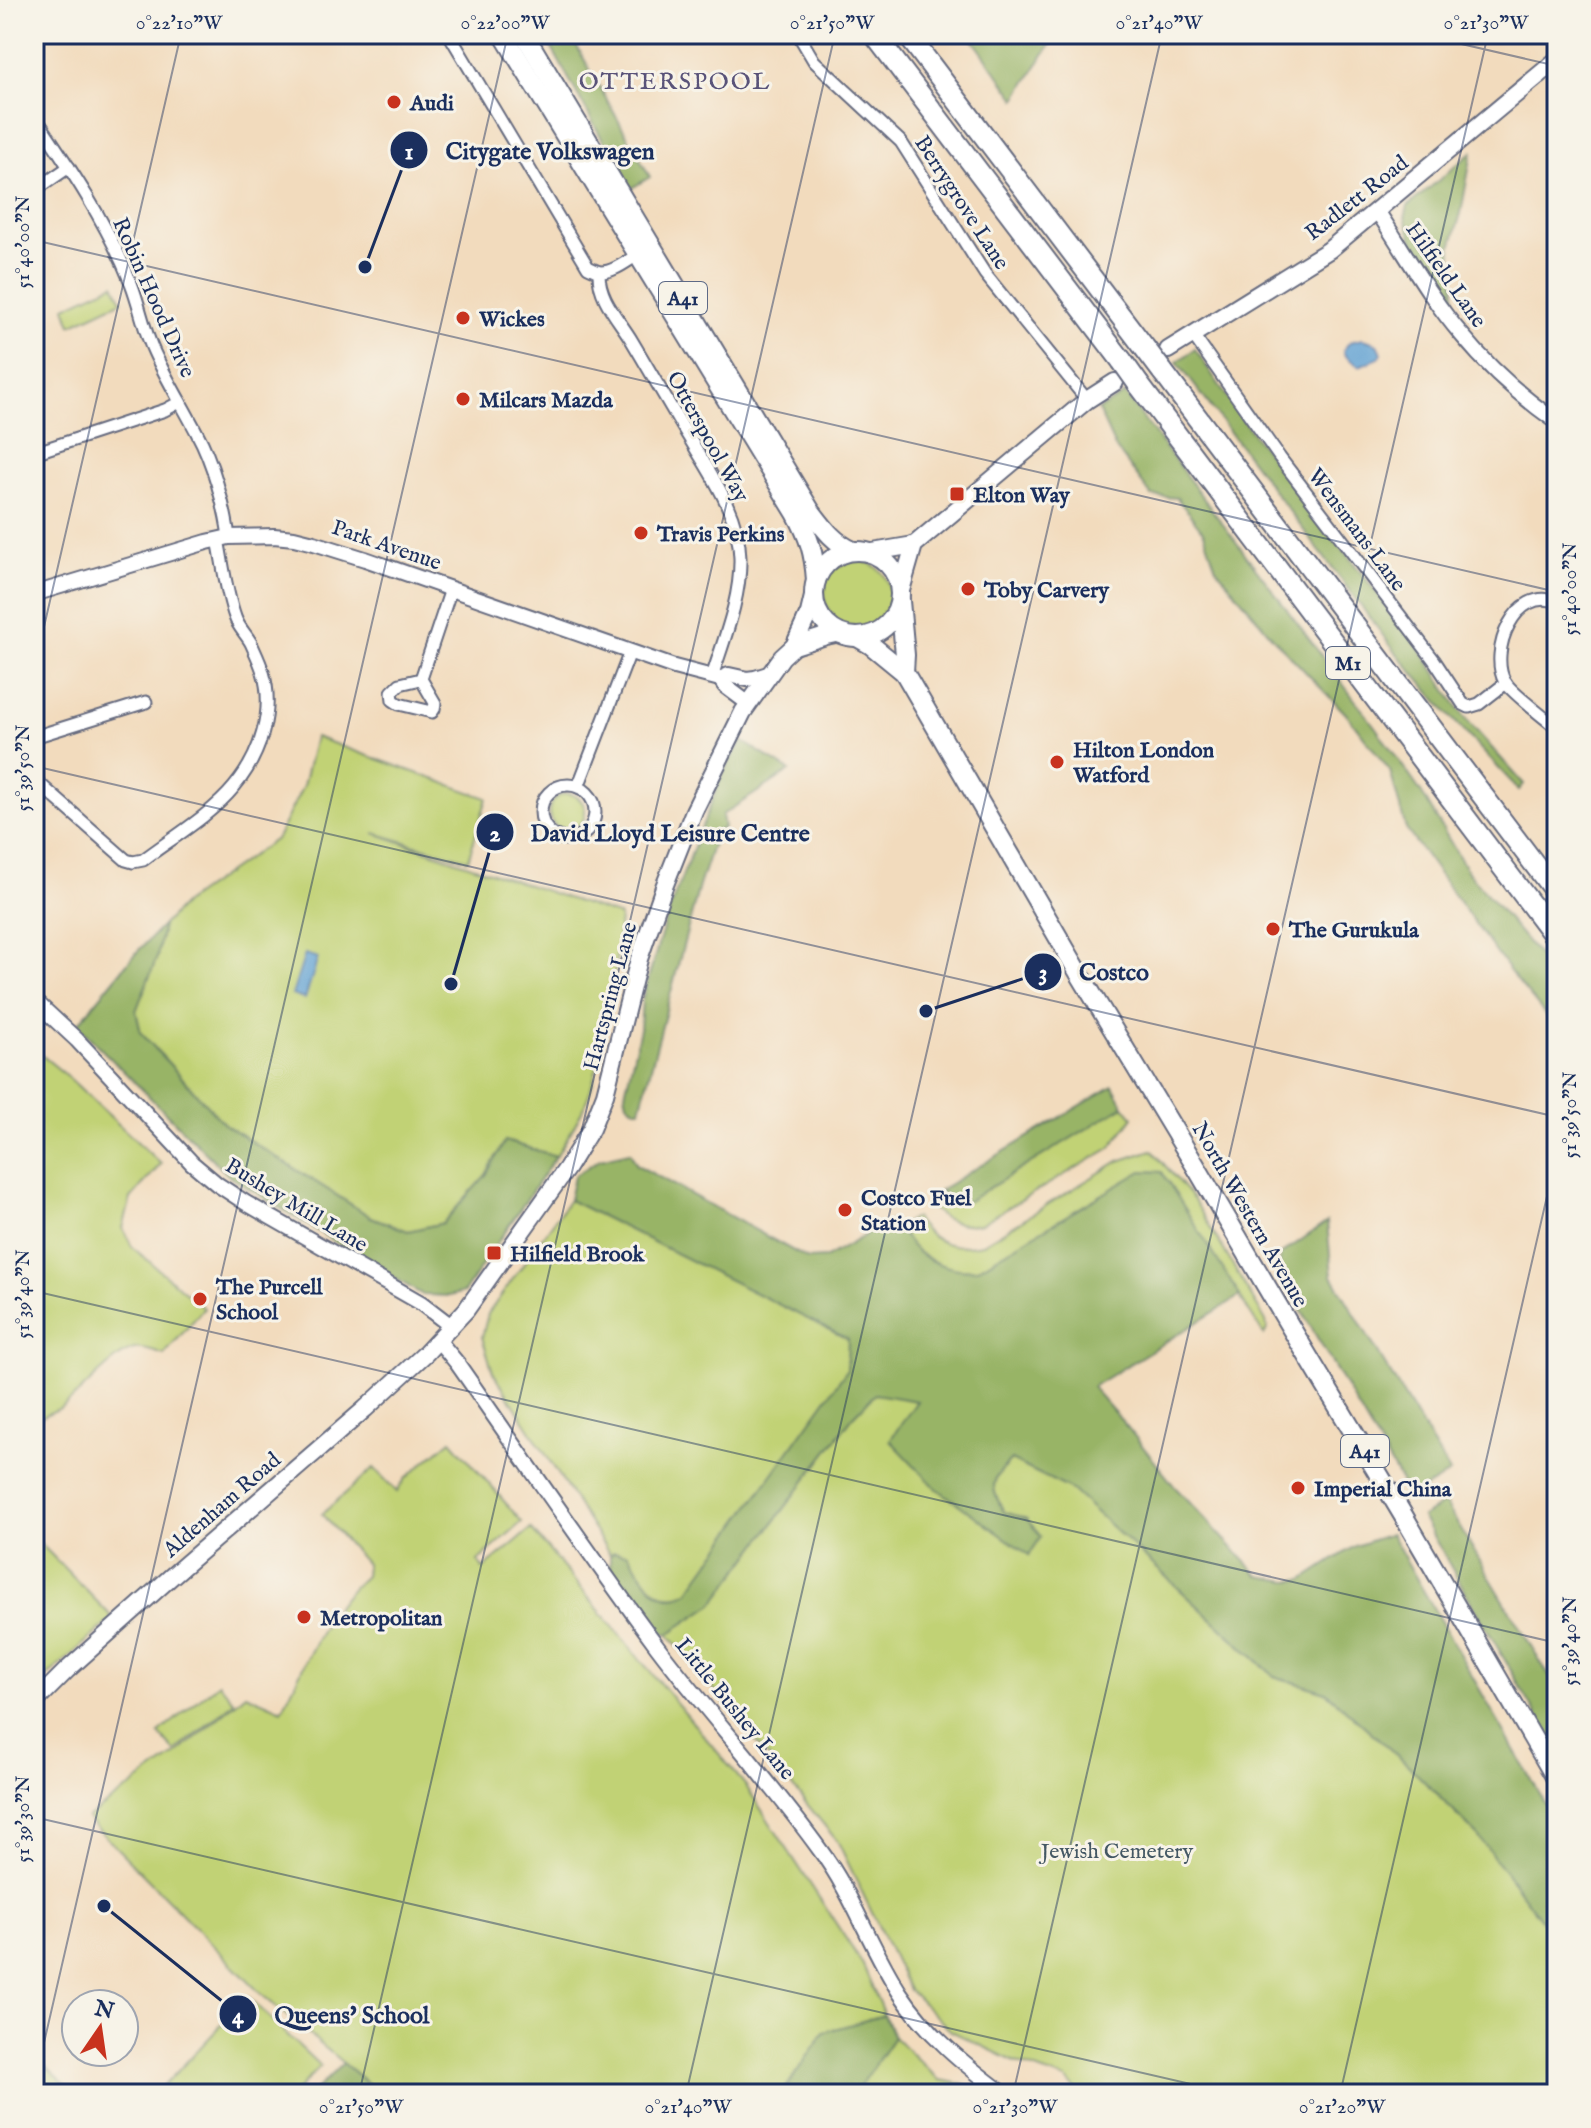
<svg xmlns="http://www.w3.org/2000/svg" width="1591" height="2128" font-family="'IM FELL English',serif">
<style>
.green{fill:#c1d275;stroke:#6e806a;stroke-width:2}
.forest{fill:#98b466;stroke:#5a7262;stroke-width:2}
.water{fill:#60a1d3;stroke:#3e6898;stroke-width:2}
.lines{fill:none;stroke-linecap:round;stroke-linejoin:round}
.minor-casing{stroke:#666b7f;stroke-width:15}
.tertiary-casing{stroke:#666b7f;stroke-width:18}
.secondary-casing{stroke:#666b7f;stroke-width:20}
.trunk-casing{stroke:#666b7f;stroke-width:22}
.motorway-casing{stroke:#666b7f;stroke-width:24}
.minor{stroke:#fff;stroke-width:11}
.tertiary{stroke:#fff;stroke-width:14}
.secondary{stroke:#fff;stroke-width:16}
.trunk{stroke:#fff;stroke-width:18}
.motorway{stroke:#fff;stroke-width:20}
.motorway-bridge-casing{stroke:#666b7f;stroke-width:24;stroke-linecap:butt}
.motorway-bridge{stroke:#fff;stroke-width:20}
.ticks{fill:none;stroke:#1b2f5e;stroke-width:2;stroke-opacity:0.45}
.poi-dot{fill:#c8321e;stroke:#f7f3e8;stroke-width:3}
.labels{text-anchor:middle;stroke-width:6;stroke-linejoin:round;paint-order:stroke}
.shield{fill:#f7f3e8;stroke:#5d6a87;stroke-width:2}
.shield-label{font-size:20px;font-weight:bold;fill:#1b2f5e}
.poi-label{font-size:22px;font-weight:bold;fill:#1b2f5e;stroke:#f7f3e8;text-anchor:start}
.street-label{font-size:22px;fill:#1b2f5e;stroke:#f7f3e8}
.park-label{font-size:22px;fill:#445864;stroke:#f7f3e8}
.neighbourhood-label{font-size:24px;letter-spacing:2px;fill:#595379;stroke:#f7f3e8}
.leader{fill:none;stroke:#1b2f5e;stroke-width:3}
.callout-dot{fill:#1b2f5e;stroke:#f7f3e8;stroke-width:3}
.mark-label{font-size:24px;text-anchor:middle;font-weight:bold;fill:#fff}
.callout-label{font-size:24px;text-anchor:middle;font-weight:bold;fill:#1b2f5e;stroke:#f7f3e8;stroke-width:6;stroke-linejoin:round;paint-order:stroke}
.neatline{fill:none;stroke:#1b2f5e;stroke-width:3}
.ticks-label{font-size:20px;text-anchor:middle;fill:#1b2f5e}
</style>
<rect width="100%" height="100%" fill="#f7f3e8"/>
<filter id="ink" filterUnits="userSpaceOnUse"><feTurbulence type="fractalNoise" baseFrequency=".0125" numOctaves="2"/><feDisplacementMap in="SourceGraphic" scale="16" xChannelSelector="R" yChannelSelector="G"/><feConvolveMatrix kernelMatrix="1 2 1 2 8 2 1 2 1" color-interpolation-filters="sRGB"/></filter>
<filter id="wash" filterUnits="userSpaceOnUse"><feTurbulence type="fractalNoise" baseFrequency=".006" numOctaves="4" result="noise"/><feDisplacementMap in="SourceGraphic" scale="32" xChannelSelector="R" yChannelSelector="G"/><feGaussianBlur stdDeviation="1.8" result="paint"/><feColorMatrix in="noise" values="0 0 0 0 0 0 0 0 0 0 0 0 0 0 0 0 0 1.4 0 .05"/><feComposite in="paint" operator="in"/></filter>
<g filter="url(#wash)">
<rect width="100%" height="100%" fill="#f2dbbd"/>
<g class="green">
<path d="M114,284L122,301L71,325L65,307Z"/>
<circle cx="857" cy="594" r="33"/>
<path d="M315,737L487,798L468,860L374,833L620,916C616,975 608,1033 591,1089C583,1113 569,1135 556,1156L505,1141L486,1175L443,1223L408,1231L371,1217L224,1124L141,1033L136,1011L157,957L163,925L184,903L277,838L303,786Z"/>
<circle cx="567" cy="812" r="18"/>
<path d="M34,1049L66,1075L161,1164L131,1198L123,1228L132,1247L204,1308L164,1355C155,1352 143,1347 134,1349C113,1355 83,1391 65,1405C53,1414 45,1411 34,1424Z"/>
<path d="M1124,1106L1133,1117L1110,1148L980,1224C959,1226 947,1222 931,1208L940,1190L947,1198L968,1201Z"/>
<path d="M1152,1150L1194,1200L1266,1321L1267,1329L1264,1335L1161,1172L1142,1171L977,1269C954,1272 929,1263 912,1247C907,1242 903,1232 899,1226L915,1218C931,1243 955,1250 983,1244L1119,1161Z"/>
<path d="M569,1200L848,1339L847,1370L689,1592C658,1609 643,1576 628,1554L614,1552L610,1555L493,1372L482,1337L488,1314Z"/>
<path d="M875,1393L918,1401L1029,1554L1027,1519L1004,1512C990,1485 990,1483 1011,1460L1072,1490L1274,1676L1326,1692L1408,1765L1478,1836L1557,1941V2094H1081L1066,2080L1013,2061L951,2031L909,1990L838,1842L668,1634L713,1604L852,1418Z"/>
<path d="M451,1440L522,1522L478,1561L483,1569L531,1529L746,1786L863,1965L884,2015L824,2032L782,2094H380L261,1994L87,1818L178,1753L246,1694L282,1710C306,1663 324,1611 365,1576L366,1564L322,1514L374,1468L397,1492L405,1479Z"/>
<path d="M34,1537L113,1618L34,1688Z"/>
<path d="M219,1683L234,1702L175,1752L159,1733Z"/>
<path d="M248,1997L320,2066L294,2094H156Z"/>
<path d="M894,2037L939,2080L964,2084L979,2094H855Z"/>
<path d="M34,2056L76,2094H34Z"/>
</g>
<g class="forest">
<path d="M544,34H570L650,177L630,189Z"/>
<path d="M969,34H1057L1016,99Z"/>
<path d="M1472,152L1461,213L1451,247L1455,289L1454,310L1414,244L1405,218L1408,206Z"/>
<path d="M1195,349L1249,429L1419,647L1465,718L1524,784L1519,790L1449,715L1394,650L1177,362Z"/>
<path d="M1125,394L1376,728L1421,792L1468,872L1557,977V1029L1511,973L1406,829L1390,771L1348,716L1273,638L1216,568L1204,533L1177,498L1152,496L1115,447L1098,410Z"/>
<path d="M742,741L790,771L722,815L724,828L717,831L699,886L640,1109H635L627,1102L625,1093L640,1029L642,1000L667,915L723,773Z"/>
<path d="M163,925L157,957L136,1011L141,1033L224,1124L371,1217L408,1231L443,1223L486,1175L505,1141L556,1156L464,1292L450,1296L423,1295L341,1246L228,1175L77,1025L134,955Z"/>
<path d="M1113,1086L1124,1106L968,1201C955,1202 949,1200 940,1190Z"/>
<path d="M630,1152L637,1165L808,1259L826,1258L890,1221C902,1227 902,1236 911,1245C926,1263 955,1272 977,1269L1142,1171L1162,1172L1240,1296L1092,1387L1128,1428L1176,1488L1259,1576L1288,1581L1303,1580L1355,1546L1391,1534L1557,1825V1941L1478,1836L1408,1765L1326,1692L1274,1676L1072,1490L1011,1460C989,1482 990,1486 1004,1512L1027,1519L1041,1537L1029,1555L936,1488L890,1440L917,1401L875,1394L852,1418L713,1604L668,1634L657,1632L610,1567V1555L614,1552L628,1554C643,1576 658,1610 688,1592L847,1370L848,1339L569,1200L574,1176L600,1159Z"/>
<path d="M1327,1222L1332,1276L1450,1473L1410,1497L1279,1272L1280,1255Z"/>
<path d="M1445,1503L1557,1689V1750L1422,1517Z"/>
<path d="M884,2015L894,2037L855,2094H782L824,2032Z"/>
<path d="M343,2063L380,2094H312Z"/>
</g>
<g class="water">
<path d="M1362,339C1371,341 1380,343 1382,354L1379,358L1359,366L1345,356L1343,350L1350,342Z"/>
<path d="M305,954L318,958L305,999L292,995Z"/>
</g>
</g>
<g filter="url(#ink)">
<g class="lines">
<defs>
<g id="minor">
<path d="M449,34L588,267L599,272C598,299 619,319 632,341C650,371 667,401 685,431C708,470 739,511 740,558C741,598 724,639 712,677"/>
<path d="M798,34L814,61L901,142L985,274L1087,400"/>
<path d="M34,115C70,168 107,223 131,283C140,306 144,331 154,352C167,380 183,406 197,433C212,460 225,506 229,537"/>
<path d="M34,191L69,167"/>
<path d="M599,272C612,273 626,262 637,255"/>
<path d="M1193,335L1280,458L1434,660L1463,704L1469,707L1479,704L1506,683"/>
<path d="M34,453L165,410L180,402"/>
<path d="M1557,602C1515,585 1488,652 1505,682C1511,692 1546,719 1557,728"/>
<path d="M421,679L435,703L434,709L432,712L399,704L393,700L392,692L400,684Z"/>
<path d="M421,679L451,589"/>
<path d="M34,737L146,702"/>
<path d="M34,779L126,860L133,862L143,860C172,838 211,815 234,787C260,756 275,711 263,672C260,662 255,652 251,643C246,634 238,627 235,617C226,592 223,564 218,539"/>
<circle cx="568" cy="812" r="27"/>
<path d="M578,787L630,652"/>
</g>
<g id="tertiary">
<path d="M1377,211C1405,252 1429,297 1461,334C1488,367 1523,398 1557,422"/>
<path d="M34,594L207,542L229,537L274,536L294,538L314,543L365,559L674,667L720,679L729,675L747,679L755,678L771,673"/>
<path d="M720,679L725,686L749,704"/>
<path d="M34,1000L77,1040L192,1163L217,1184L246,1203L421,1303L451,1326"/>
<path d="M438,1340L457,1363C523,1457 588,1553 657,1646C709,1715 769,1779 820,1850C853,1894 870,1947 900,1993C927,2034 965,2065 1004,2094"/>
</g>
<g id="secondary">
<path d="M1168,350L1329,250L1557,60"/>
<path d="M867,553L914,545"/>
<path d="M900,594L914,545L1087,400L1115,382"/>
<path d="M794,646L826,636L840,633"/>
<path d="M34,1703L67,1670L172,1576L365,1409L426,1353L466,1310L567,1168L591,1129L605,1094L639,959L664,887L694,811L743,712L782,657L794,646L809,613L814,592"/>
</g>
<g id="trunk">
<path d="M503,34L796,513C809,537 814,552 816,580"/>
<path d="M524,34L810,510C823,527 833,542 853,551"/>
<circle cx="857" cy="594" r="43"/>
<path d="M900,601L905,655L904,672"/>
<path d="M857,637L871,645L904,672L1079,973L1195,1165L1291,1328L1403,1515L1557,1780"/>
</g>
<g id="motorway">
<path d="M874,34L1122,361"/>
<path d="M907,34L1144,347"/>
<path d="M1162,371L1557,894"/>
<path d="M1139,385L1557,939"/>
</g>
</defs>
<use href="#minor" class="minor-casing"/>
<use href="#tertiary" class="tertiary-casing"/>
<use href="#secondary" class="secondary-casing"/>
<use href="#trunk" class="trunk-casing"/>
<use href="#motorway" class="motorway-casing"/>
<use href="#minor" class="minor"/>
<use href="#tertiary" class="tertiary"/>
<use href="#secondary" class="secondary"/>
<use href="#trunk" class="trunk"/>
<use href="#motorway" class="motorway"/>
<defs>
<g id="motorway-bridge">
<path d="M1144,347L1162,371"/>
<path d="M1122,361L1139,385"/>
</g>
</defs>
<use href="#motorway-bridge" class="motorway-bridge-casing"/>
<use href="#motorway-bridge" class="motorway-bridge"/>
</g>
</g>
<path class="ticks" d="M1418,34L1557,66M34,240L1557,592M34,670L181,34M34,766L1557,1117M34,1291L1557,1643M34,1817L1234,2094M34,2086L508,34M359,2094L835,34M686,2094L1162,34M1013,2094L1488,34M1340,2094L1557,1153"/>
<g class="poi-dot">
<circle cx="394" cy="102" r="8"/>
<circle cx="463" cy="318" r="8"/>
<circle cx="463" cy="399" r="8"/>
<rect x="949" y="486" width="16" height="16" rx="4"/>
<circle cx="641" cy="533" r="8"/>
<circle cx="968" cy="589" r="8"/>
<circle cx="1057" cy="762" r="8"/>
<circle cx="1273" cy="929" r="8"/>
<circle cx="845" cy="1210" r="8"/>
<rect x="486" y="1245" width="16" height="16" rx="4"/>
<circle cx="200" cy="1299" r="8"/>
<circle cx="1298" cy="1488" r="8"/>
<circle cx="304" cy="1617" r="8"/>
</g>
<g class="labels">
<g class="shield">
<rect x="659" y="282" width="48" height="32" rx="6"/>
<rect x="1326" y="647" width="44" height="32" rx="6"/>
<rect x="1341" y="1435" width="48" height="32" rx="6"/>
</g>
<g class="shield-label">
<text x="683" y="305">A41</text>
<text x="1348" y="670">M1</text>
<text x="1365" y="1458">A41</text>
</g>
<g class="poi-label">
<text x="410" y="110">Audi</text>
<text x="479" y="326">Wickes</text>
<text x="479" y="407">Milcars Mazda</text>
<text x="973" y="502">Elton Way</text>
<text x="657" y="541">Travis Perkins</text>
<text x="984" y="597">Toby Carvery</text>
<text x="1073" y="757">Hilton London<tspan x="1073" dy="25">Watford</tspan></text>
<text x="1289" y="937">The Gurukula</text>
<text x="861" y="1205">Costco Fuel<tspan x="861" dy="25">Station</tspan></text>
<text x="510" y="1261">Hilfield Brook</text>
<text x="216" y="1294">The Purcell<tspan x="216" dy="25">School</tspan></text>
<text x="1314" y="1496">Imperial China</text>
<text x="320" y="1625">Metropolitan</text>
</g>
<g class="street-label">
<text transform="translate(1356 197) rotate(-38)" y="8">Radlett Road</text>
<text transform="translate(963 202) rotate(57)" y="8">Berrygrove Lane</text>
<text transform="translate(1447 274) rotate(55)" y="8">Hilfield Lane</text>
<text transform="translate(155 297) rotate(66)" y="8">Robin Hood Drive</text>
<text transform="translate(709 436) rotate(61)" y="8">Otterspool Way</text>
<text transform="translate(1358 529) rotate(53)" y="8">Wensmans Lane</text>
<text transform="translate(387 544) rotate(19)" y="8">Park Avenue</text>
<text transform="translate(609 996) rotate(-75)" y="8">Hartspring Lane</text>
<text transform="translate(297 1204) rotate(31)" y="8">Bushey Mill Lane</text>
<text transform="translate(1251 1214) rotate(60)" y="8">North Western Avenue</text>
<text transform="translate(221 1504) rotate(-41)" y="8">Aldenham Road</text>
<text transform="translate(736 1708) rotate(51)" y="8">Little Bushey Lane</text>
</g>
<g class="park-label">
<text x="1117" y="1858">Jewish Cemetery</text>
</g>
<g class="neighbourhood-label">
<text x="675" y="89">OTTERSPOOL</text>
</g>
</g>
<path class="leader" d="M365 267L409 150M451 984L495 832M926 1011L1043 972M104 1906L238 2014"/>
<g class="callout-dot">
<circle cx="365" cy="267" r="8"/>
<circle cx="451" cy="984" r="8"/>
<circle cx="926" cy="1011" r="8"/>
<circle cx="104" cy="1906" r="8"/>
<circle cx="409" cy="150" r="20"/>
<circle cx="495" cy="832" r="20"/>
<circle cx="1043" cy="972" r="20"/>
<circle cx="238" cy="2014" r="20"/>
</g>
<g class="mark-label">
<text x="409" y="159">1</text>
<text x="495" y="841">2</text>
<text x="1043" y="980">3</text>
<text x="238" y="2023">4</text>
</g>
<g class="callout-label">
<text x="550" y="159">Citygate Volkswagen</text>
<text x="670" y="841">David Lloyd Leisure Centre</text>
<text x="1114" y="980">Costco</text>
<text x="352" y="2023">Queens' School</text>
</g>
<rect width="1591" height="2128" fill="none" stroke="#f7f3e8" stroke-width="88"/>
<g transform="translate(100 2028) rotate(13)"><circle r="38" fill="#f7f3e8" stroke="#9fa5b1" stroke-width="2"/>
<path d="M0-6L14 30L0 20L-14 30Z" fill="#c8321e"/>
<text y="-12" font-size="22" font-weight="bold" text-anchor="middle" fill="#1b2f5e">N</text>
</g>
<rect x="44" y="44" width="1503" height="2040" class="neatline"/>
<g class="ticks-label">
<text x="179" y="29">0°22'10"W</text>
<text x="505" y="29">0°22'00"W</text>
<text x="832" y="29">0°21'50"W</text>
<text x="1159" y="29">0°21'40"W</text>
<text x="1486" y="29">0°21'30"W</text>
<text transform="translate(22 242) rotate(-90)" y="7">51°40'00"N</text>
<text transform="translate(1569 589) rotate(-90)" y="7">51°40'00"N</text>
<text transform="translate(22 768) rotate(-90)" y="7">51°39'50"N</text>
<text transform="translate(1569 1115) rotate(-90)" y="7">51°39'50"N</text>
<text transform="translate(22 1294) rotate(-90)" y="7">51°39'40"N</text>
<text transform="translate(1569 1641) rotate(-90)" y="7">51°39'40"N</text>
<text transform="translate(22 1819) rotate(-90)" y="7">51°39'30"N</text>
<text x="361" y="2113">0°21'50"W</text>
<text x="688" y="2113">0°21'40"W</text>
<text x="1015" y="2113">0°21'30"W</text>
<text x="1342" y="2113">0°21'20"W</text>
</g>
</svg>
